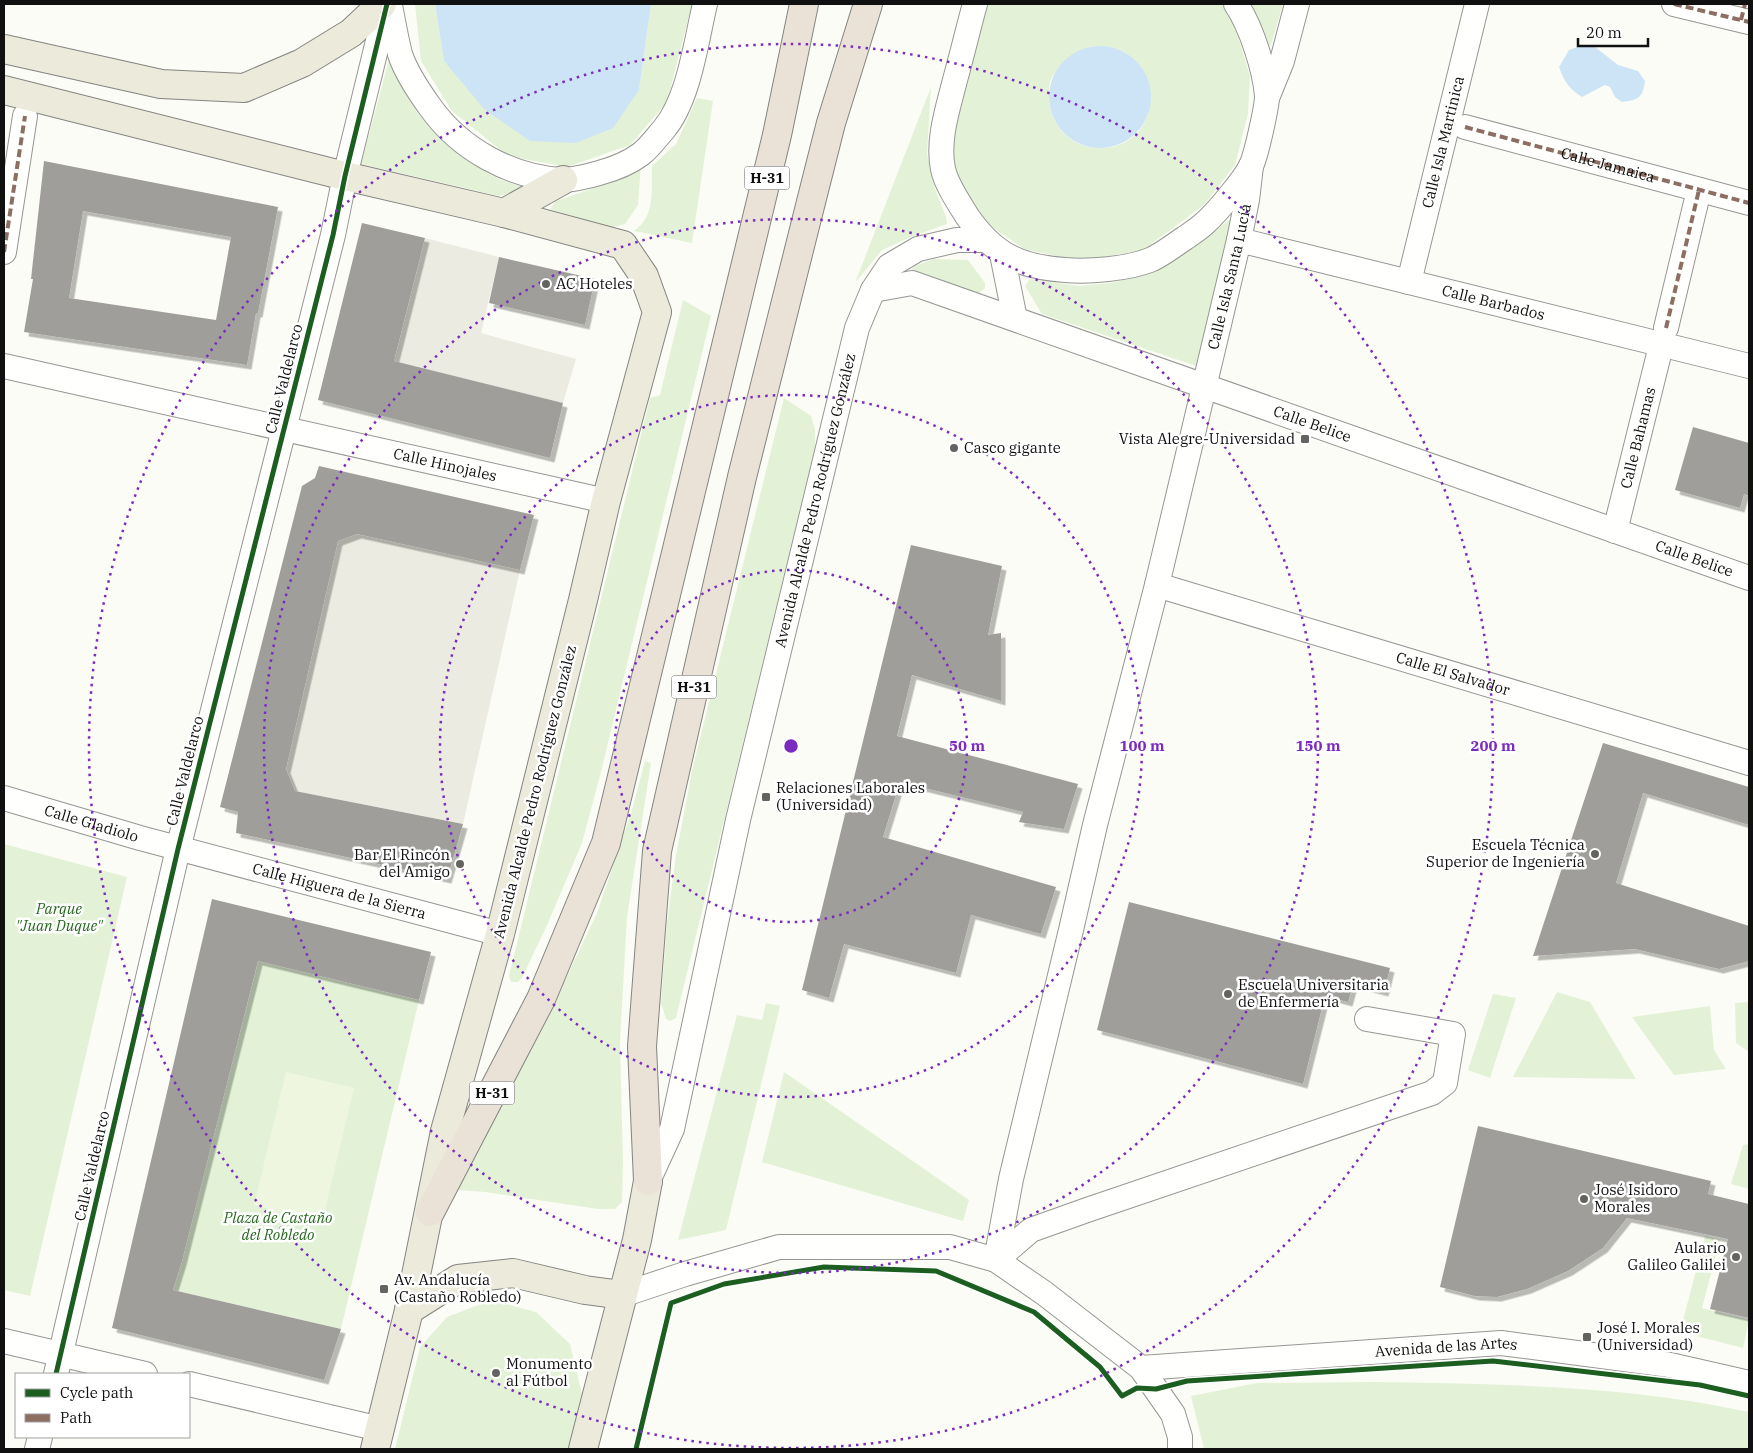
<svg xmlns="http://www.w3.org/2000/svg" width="1753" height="1453" font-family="'IBM Plex Serif',serif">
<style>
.green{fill:#e3f2d6;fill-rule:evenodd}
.pitch{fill:#eef6e0}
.plaza{fill:#ecebe1}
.water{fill:#cce4f6}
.building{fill:#a09e9b;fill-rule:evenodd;filter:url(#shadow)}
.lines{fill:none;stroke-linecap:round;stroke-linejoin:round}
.minor-casing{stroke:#969694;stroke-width:26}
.major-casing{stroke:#848481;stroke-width:30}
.highway-casing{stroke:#848481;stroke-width:30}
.minor{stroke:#fffffe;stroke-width:24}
.major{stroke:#eceadb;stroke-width:28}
.highway{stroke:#eae2d7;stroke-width:28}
.quiet{stroke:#8d6e63;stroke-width:4;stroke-dasharray:8 4;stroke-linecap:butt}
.cycleway-casing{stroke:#fff;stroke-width:8}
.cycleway{stroke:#1b5e20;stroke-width:5}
.ring{fill:none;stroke:#7b2cbf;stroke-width:2.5;stroke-dasharray:2.5 5}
.poi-dot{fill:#636360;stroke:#fff;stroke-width:2}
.labels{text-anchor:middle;stroke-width:5;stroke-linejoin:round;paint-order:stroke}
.shield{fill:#fff;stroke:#585858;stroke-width:1}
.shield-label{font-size:14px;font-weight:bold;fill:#101010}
.street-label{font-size:15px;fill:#101010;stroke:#fff}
.poi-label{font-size:15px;fill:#101010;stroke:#fff;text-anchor:start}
.park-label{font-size:15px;font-style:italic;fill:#27691f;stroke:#fff}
.centre{fill:#7b2cbf;stroke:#fff;stroke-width:2.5}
.ring-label{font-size:15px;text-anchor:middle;font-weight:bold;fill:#7b2cbf;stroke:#fff;stroke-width:5;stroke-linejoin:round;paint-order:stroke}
</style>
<defs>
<filter id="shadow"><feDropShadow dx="4.5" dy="4.5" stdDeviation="0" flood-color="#0004"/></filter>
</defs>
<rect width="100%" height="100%" fill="#fcfcf6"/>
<g class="green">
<path d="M415,4H435L444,61L639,90L651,4H692L667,102L630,145L567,167L508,156L452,111L421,61Z"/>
<path d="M989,4H1222L1234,23L1250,76L1248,114L1235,165L1204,205L1143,250L1079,261L1024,249L985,222L954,170V135L979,24ZM1094,46C1165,42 1170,144 1103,148C1071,150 1046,123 1049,92C1049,87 1050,79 1054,74C1058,68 1066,64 1071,59C1079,53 1084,48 1094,46Z"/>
<path d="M1252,4H1283L1270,48Z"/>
<path d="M390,56C406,106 431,137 475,165C482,169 488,174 495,177C505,182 517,185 528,188L499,196L361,164Z"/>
<path d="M931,87L927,154L935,189L946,217L947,224L908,238L882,250L855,283Z"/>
<path d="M697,98L713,101L692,243L634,231C656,216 651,190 652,166L676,144Z"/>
<path d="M641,164L638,205L625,224L610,228L550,209L556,201L626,177Z"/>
<path d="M1229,220L1232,228L1196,366L1042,314L1025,286L1030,279L1079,286L1111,283L1147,275L1197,244Z"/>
<path d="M934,259L968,260L985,283V288L978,294L923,273H914L911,270L915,266Z"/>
<path d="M683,300L711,316L601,772L582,843L548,923L522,978L518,982H511L509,976L650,398L660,395Z"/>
<path d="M784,398L811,416L815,429V447L676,1018L670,1021L666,1019L661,1003L667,923L676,855L692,771Z"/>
<path d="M645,761L651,763L627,917L620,1042L623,1162L622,1202L615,1209H598L485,1192L458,1190L483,1129L540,1033L597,913L632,810Z"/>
<path d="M4,844L127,877L30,1296L4,1290Z"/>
<path d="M258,961L419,1000L341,1329L173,1290Z"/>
<path d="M1557,992L1590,1002L1636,1079L1513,1077Z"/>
<path d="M1493,994L1516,998L1490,1078L1468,1070Z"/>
<path d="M1749,1002V1052L1736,1043L1735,1003Z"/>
<path d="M766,1003L780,1006L726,1230L678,1240L737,1015L762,1020Z"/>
<path d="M1710,1006L1714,1050L1726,1069L1674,1075L1632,1017Z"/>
<path d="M784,1072L969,1200L963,1221L762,1162Z"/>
<path d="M1749,1144V1189L1731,1184L1743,1145Z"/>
<path d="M1705,1236L1720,1240L1702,1308L1749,1320L1743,1348L1680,1332Z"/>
<path d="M491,1300L536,1312L570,1344L582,1394L569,1449H395L420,1347L447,1317Z"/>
<path d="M1373,1382C1500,1384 1625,1385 1749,1412V1449H1204L1191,1396L1257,1383Z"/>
</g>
<path class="pitch" d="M286,1072L354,1088L322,1222L254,1205Z"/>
<g class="plaza">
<path d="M425,238L499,257L481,333L576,359L563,403L394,361Z"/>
<path d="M357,534L520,570L463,824L295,791L286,769L338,541Z"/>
</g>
<g class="water">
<path d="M435,4H651L639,90L613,128L576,143L530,141L485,110L444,61Z"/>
<path d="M1583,45L1595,47L1618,65L1638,71L1645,81C1643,98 1638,100 1622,102L1615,97L1610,87L1605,85L1582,97C1569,89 1564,81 1559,67L1569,50Z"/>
<circle cx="1100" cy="97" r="51"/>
</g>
<g class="building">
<path d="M44,161L278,207L258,313H256L247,365L24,332L33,279H31ZM83,211L231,237L216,320L69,298Z"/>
<path d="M362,223L425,238L394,361L563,403L550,458L318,400Z"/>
<path d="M499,257L595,279L585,325L489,303Z"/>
<path d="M1693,427L1749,443V496L1744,494L1740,508L1675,490Z"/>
<path d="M319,466L534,515L520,570L357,534L338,541L286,769L295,791L463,824L447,879L236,833L238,812L220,807L302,486L315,478Z"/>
<path d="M911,545L1002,566L988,635L1001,633V701L912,675L897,736L1078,784L1064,829L1019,822L1023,812L900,782L883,837L1056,887L1041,934L971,915L956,973L844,944L829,998L802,990Z"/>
<path d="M1603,743L1749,787V825L1643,793L1616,883L1749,926V961L1719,969L1635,949L1533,956Z"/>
<path d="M212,899L431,952L419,1000L258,961L182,1261L173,1290L341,1329L324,1380L112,1328Z"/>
<path d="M1129,902L1390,968L1384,992L1353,984L1348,1002L1325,996L1303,1084L1097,1030Z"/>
<path d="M1478,1126L1711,1181L1708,1194L1749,1204V1318L1710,1309L1728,1239L1627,1218L1603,1248L1568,1271L1527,1289L1497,1297L1475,1296L1440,1287Z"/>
</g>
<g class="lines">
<defs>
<g id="minor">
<path d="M975,4C968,29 962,55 955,80C948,108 937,140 943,169C946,184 959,203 967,216C993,254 1019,267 1065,270C1089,272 1127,269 1150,260C1162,255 1174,245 1185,238C1192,233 1200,228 1206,222C1218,211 1244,180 1251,166C1256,156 1267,107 1267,96C1265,70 1251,26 1236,4"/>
<path d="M1674,4L1749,22"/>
<path d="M390,5C393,21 396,38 400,54C405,70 420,93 430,107C460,149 510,177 562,180C574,180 588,176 599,173C614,169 629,163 641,154C649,148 657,137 664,129C689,99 696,42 705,4"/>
<path d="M1267,98L1282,61L1297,4"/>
<path d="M1465,127L1749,203"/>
<path id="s1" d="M1239,240L1749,366"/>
<path d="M4,252L25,116"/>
<path d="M1002,254L1015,319"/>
<path id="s2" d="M1409,282L1477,4"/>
<path id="s3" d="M873,290L912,283L1749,578"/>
<path d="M1666,328L1699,190"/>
<path id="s4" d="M4,366L606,501"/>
<path id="s5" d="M1615,531L1661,346"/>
<path id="s6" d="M1157,585L1749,763"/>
<path id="s7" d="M4,798L140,838L500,934"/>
<path id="s8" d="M648,1181L672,1129L738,820L857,328L873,290L889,266L918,249L957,240H986"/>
<path id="s9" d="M996,1260L1011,1179L1071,930L1095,825L1157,585L1239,240L1247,200L1251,166"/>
<path d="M996,1260L1031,1230L1087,1210L1432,1093L1445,1083L1453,1034L1367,1019"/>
<path d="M622,1295L685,1274L779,1247H950L996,1260L1044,1293L1141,1368L1173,1414L1180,1437V1449"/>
<path d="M4,1341L145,1374"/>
<path id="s10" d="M1141,1368L1501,1343L1670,1365L1749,1383"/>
<path d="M56,1374L178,849L333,235L345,176L387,4"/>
<path d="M189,1384L380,1429"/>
<path d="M37,1449L40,1437"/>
</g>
<g id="major">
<path d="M4,49L161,84L244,88L302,63L351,33L382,4"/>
<path d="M4,90L345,176L504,213L623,245L644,276L657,312L606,501L583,600L500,934L445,1131L409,1310L375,1449"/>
<path d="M504,213L563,180"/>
<path d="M409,1310L458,1279L513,1273L585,1290L622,1295"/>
<path d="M583,1449L637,1240L648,1181"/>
</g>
<g id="highway">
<path d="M648,1181L642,1046L657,851L742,477L811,202L831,123L868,4"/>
<path d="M430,1212L541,999L606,843L777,135L804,4"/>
</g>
</defs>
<use href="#minor" class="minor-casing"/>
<use href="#major" class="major-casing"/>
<use href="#highway" class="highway-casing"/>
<use href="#minor" class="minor"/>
<use href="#major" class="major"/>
<use href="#highway" class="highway"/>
<g class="quiet">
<path d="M1674,4L1749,22"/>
<path d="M1741,20L1745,4"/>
<path id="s11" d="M1465,127L1749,203"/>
<path d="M4,252L25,116"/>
<path d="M1666,328L1699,190"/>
</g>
<defs>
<g id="cycleway">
<path d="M56,1374L178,849L333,235L345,176L387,4"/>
<path d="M636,1449L671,1303L724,1284L824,1267L936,1271L1034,1312L1100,1367L1122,1396L1137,1388L1156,1389L1187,1381L1493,1361L1700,1385L1749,1396"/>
</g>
</defs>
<use href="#cycleway" class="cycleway-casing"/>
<use href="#cycleway" class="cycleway"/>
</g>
<g class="ring">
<circle cx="791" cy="746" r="176"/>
<circle cx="791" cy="746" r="351"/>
<circle cx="791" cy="746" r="527"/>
<circle cx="791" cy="746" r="702"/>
</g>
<g class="poi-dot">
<circle cx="546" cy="284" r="5"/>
<rect x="1300" y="434" width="10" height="10" rx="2.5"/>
<circle cx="954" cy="448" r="5"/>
<rect x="761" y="792" width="10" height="10" rx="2.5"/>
<circle cx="1595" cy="854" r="5"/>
<circle cx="460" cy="864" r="5"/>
<circle cx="1228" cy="994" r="5"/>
<circle cx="1584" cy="1199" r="5"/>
<circle cx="1736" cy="1257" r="5"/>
<rect x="379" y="1284" width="10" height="10" rx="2.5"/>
<rect x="1582" y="1332" width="10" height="10" rx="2.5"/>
<circle cx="496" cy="1373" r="5"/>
</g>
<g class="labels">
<g class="shield">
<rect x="744.5" y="166.5" width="45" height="23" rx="4"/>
<rect x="671.5" y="675.5" width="45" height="23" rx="4"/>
<rect x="469.5" y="1081.5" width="45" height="23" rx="4"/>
</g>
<g class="shield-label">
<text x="767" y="183">H-31</text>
<text x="694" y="692">H-31</text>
<text x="492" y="1098">H-31</text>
</g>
<g class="street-label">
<text dy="5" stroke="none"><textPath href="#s2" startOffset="144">Calle Isla Martinica</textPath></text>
<text dy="5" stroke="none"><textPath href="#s11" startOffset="148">Calle Jamaica</textPath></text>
<text dy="5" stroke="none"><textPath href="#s9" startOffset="1011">Calle Isla Santa Lucía</textPath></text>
<text dy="5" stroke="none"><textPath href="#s1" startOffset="262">Calle Barbados</textPath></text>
<text transform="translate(284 379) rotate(-76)" y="5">Calle Valdelarco</text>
<text dy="5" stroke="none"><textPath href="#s3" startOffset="464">Calle Belice</textPath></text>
<text dy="5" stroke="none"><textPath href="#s5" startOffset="96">Calle Bahamas</textPath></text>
<text dy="5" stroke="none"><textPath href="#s4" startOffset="452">Calle Hinojales</textPath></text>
<text dy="5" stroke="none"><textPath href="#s8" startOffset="702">Avenida Alcalde Pedro Rodríguez González</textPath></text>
<text dy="5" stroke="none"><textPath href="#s3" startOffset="869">Calle Belice</textPath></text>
<text dy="5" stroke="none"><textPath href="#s6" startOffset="309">Calle El Salvador</textPath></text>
<text transform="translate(185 771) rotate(-76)" y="5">Calle Valdelarco</text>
<text transform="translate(535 792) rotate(-76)" y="5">Avenida Alcalde Pedro Rodríguez González</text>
<text dy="5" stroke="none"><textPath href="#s7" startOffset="91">Calle Gladiolo</textPath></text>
<text dy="5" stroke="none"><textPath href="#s7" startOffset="348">Calle Higuera de la Sierra</textPath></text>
<text transform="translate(92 1166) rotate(-77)" y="5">Calle Valdelarco</text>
<text dy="5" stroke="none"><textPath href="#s10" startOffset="306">Avenida de las Artes</textPath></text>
</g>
<g class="poi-label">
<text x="556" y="289">AC Hoteles</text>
<text x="1295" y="444" text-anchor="end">Vista Alegre-Universidad</text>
<text x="964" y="453">Casco gigante</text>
<text x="776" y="793">Relaciones Laborales<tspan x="776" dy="17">(Universidad)</tspan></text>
<text x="1585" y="850" text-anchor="end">Escuela Técnica<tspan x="1585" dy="17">Superior de Ingeniería</tspan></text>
<text x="450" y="860" text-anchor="end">Bar El Rincón<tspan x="450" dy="17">del Amigo</tspan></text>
<text x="1238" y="990">Escuela Universitaria<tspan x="1238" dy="17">de Enfermería</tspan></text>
<text x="1594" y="1195">José Isidoro<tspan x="1594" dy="17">Morales</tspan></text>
<text x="1726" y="1253" text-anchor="end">Aulario<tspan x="1726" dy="17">Galileo Galilei</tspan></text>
<text x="394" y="1285">Av. Andalucía<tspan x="394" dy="17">(Castaño Robledo)</tspan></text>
<text x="1597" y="1333">José I. Morales<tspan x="1597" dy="17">(Universidad)</tspan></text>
<text x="506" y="1369">Monumento<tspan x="506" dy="17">al Fútbol</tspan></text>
</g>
<g class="park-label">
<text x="59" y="914">Parque<tspan x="59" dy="17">"Juan Duque"</tspan></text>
<text x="278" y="1223">Plaza de Castaño<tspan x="278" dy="17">del Robledo</tspan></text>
</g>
</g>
<circle cx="791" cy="746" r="8" class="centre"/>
<g class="ring-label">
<text x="967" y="751">50 m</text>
<text x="1142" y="751">100 m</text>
<text x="1318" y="751">150 m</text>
<text x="1493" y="751">200 m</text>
</g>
<rect width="1753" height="1453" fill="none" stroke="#101010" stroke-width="10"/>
<rect x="15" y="1373" width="175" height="65" fill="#ffffff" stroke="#9f9f9f"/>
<rect x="25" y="1389" width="25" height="8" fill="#1b5e20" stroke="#9f9f9f"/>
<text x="60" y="1398" font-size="15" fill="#101010">Cycle path</text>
<rect x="25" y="1414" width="25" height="8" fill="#8d6e63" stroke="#9f9f9f"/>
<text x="60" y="1423" font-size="15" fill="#101010">Path</text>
<path d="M1578 38v8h70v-8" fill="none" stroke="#101010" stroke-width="2.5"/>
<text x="1586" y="38" font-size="15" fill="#101010" stroke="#ffffff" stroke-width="4" paint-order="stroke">20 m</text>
</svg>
